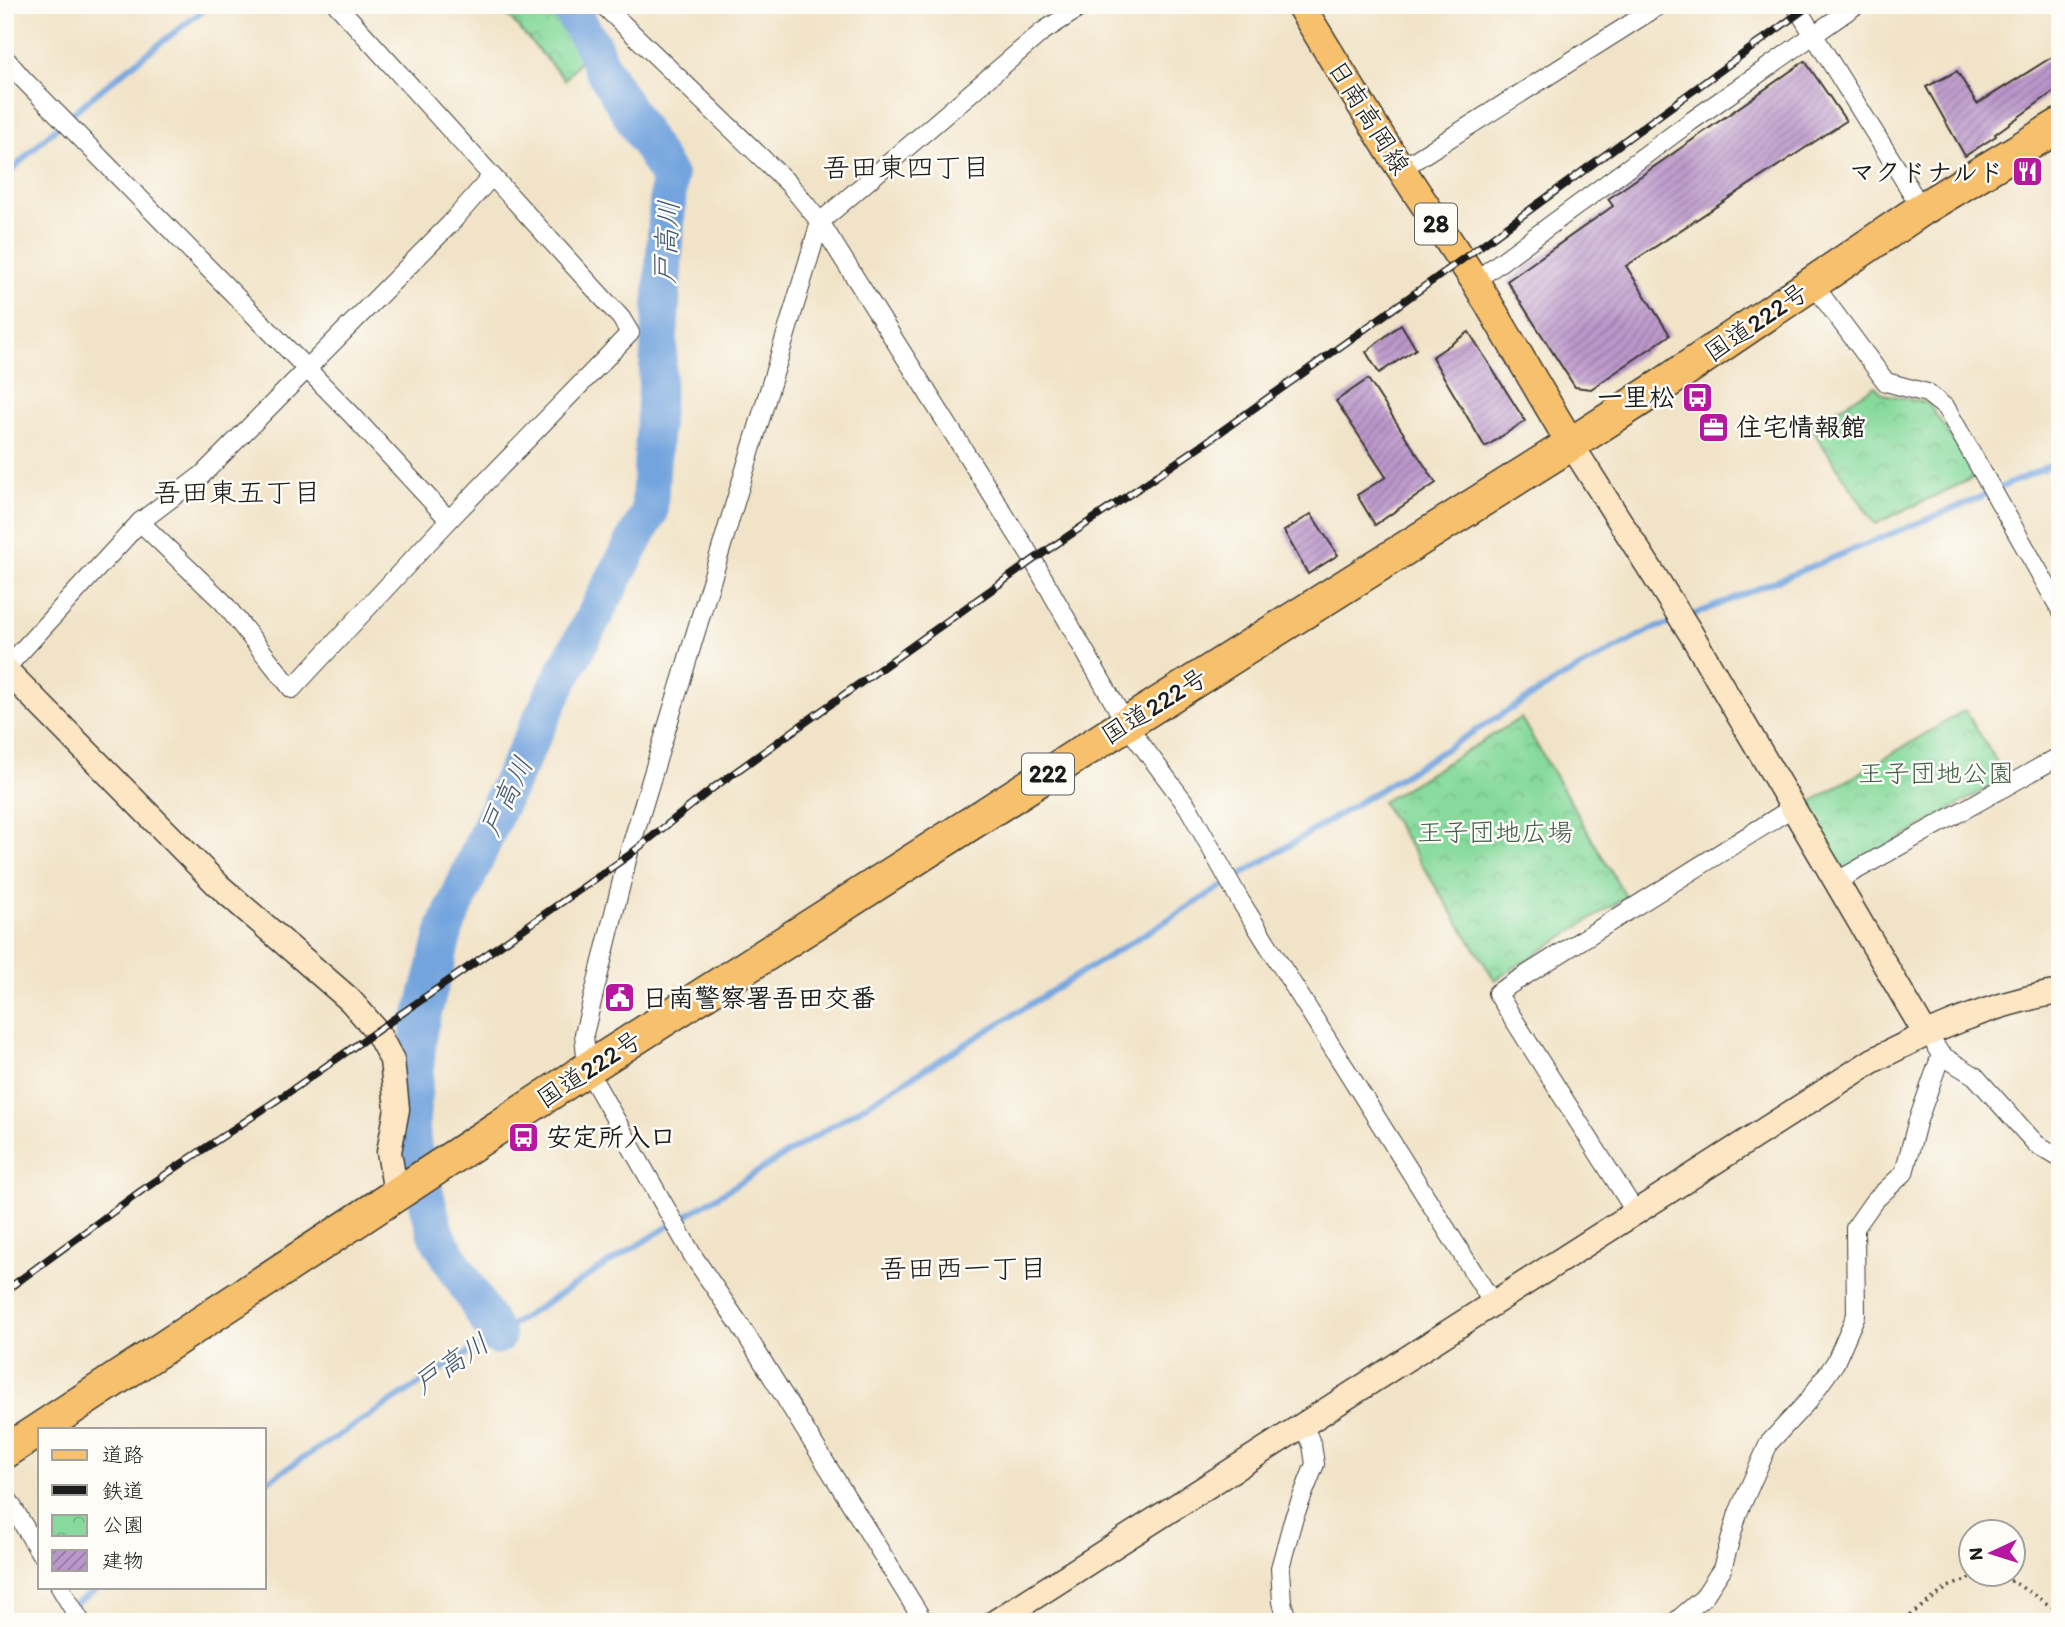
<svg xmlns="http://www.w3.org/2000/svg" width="2065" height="1627" font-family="Itim,'Klee One',sans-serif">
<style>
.park{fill:url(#park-crowns);stroke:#527b5c;stroke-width:2}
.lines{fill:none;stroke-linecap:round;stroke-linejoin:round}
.stream{stroke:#73a4de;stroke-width:6}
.river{stroke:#73a4de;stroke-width:37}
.building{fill:url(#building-hatch)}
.street-casing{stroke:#3c3a36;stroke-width:20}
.secondary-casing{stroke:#3c3a36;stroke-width:27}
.primary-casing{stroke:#3c3a36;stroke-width:31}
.highway-casing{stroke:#3c3a36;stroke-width:36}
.path{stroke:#3c3a36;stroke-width:3.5;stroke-dasharray:2 5;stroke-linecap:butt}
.street{stroke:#fff;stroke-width:18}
.secondary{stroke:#fce6c4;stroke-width:24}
.primary{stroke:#f7c06c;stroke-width:28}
.highway{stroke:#f7c06c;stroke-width:33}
.rail-casing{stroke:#1c1c1c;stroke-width:8}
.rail{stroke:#fdfcf7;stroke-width:5;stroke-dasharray:16;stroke-linecap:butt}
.labels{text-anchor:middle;stroke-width:5;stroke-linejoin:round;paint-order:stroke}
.shield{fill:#fdfcf7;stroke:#605f5e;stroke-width:2}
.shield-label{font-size:24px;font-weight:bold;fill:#1c1c1c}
.street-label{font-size:26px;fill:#1c1c1c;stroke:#fdfcf7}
.poi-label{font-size:26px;font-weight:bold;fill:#1c1c1c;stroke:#fdfcf7;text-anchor:start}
.park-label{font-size:26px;fill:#415e49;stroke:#fdfcf7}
.neighbourhood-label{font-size:28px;fill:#1c1c1c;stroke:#fdfcf7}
.water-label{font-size:28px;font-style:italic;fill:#435973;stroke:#fdfcf7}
</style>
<defs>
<pattern id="park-crowns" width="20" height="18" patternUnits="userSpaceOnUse" patternTransform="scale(1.75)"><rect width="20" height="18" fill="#87da9c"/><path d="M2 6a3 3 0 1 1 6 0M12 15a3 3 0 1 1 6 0" fill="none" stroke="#74ba86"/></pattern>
<pattern id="building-hatch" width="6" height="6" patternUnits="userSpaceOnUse" patternTransform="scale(1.75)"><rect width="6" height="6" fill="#bb96ca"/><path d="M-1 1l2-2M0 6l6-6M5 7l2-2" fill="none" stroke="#977aa3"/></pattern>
</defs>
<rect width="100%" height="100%" fill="#fdfcf7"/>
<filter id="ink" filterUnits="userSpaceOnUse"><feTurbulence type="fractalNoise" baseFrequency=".0143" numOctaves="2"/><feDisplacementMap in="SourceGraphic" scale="14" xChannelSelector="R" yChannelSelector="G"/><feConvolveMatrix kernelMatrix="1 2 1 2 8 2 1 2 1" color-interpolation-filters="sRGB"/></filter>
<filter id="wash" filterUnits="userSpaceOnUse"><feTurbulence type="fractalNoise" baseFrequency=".00686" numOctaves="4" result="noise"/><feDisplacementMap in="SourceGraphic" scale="28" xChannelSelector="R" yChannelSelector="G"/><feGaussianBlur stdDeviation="1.57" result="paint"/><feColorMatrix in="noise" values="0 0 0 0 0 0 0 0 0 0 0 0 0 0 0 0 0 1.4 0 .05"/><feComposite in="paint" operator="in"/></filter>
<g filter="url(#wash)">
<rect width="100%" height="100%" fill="#f1e3c7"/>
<g class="park">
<path d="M498,5H547L581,59L565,80Z"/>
<path d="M1875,386L1883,394L1928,403L1977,476L1875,524L1810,426Z"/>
<path d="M1965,710L2006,777L1843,872L1803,807Z"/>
<path d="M1521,718L1626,897L1495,980L1382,802Z"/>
</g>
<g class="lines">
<g class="stream">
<path d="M5,178C66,112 139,60 210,5"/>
<path d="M1688,617L1969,502L2060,461"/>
<path d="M264,1483L604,1266L1563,677L1650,630L1675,622"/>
<path d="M47,1622L100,1587"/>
</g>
<path class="river" d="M497,1336L436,1235L413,1146L411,1124L419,1029L446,927L497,810L559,682L649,513L669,177L599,63L594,48L568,5"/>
</g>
<g id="blocks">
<g class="building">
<path d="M2060,52V87L1995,134L1996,136L1965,156L1926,87L1957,71L1977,104Z"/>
<path d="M1805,61L1846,121L1626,266L1670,335L1591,389L1575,387L1507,281L1613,206L1608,199Z"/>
<path d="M1401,324L1416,349L1379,373L1366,352Z"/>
<path d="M1469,332L1525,421L1485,447L1432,357Z"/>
<path d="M1368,379L1436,483L1375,525L1357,495L1386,477L1336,401Z"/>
<path d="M1311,514L1338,555L1308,574L1284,531Z"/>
</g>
</g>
</g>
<g filter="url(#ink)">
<use href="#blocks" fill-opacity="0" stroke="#3c3a36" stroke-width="2"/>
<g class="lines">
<defs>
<g id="street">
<path d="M603,5L790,185L820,222L1033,560L1126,724L1188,807L1241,902L1494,1305"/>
<path d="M1795,5L1922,209"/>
<path d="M5,58L23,79L352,415L449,520"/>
<path d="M1401,169L1660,5"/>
<path d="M1475,281L1690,122L1856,5"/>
<path d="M1813,284L1886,382L1927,393L1946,408L2060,609"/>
<path d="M140,522L223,602L292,689L449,520L630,333L621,318L337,5"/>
<path d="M5,669L140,522L202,475L450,224L492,176"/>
<path d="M1837,881L2060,756"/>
<path d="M1936,1047L1941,1055L1975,1076L2036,1144L2060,1158"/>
<path d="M1636,1213L1497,993L1792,808"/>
<path d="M5,1494L40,1553"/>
<path d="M60,1587L81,1622"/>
<path d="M924,1622L740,1325L693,1256L587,1069L584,1034L628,856L820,222L1042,32L1084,5"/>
<path d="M1288,1622L1282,1602L1280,1568L1293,1520L1315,1464L1312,1445L1304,1427"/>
<path d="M1675,1622L1703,1598L1722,1569L1738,1513L1769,1443L1808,1401L1835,1363L1856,1315L1855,1228L1874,1201L1904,1173L1917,1123L1941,1055"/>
</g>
<g id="secondary">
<path d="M1571,444L1690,632L1925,1033"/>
<path d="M5,669L219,886L350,1000L376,1030L392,1060L397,1109L389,1152L396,1193"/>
<path d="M995,1622C1289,1437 1579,1247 1872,1061C1930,1031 1994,1002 2060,992"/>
</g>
<path id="primary" d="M1300,5L1392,155L1475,281L1571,444"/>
<path id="highway" d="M5,1452L587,1069L1126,724L1571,444L1664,384L1922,209L2060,125"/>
</defs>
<use href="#street" class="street-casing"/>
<use href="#secondary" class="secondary-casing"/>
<use href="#primary" class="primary-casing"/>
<use href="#highway" class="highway-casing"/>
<path class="path" d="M1897,1622L1909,1616L1948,1587L1974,1577L2012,1581L2060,1612"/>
<use href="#street" class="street"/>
<use href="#secondary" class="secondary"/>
<use href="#primary" class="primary"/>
<use href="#highway" class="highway"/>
<defs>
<path id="rail" d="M5,1291L141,1191L286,1094L628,856L713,788L1033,560L1205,443L1460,261L1810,5"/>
</defs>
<use href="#rail" class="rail-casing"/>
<use href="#rail" class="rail"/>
</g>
</g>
<defs>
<symbol id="restaurant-square" viewBox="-11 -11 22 22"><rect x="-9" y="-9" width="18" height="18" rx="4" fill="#b5179e" stroke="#fdfcf7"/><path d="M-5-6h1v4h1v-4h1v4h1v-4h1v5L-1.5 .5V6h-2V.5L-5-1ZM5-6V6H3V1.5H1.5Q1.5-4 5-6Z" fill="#fff"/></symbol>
<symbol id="bus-square" viewBox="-11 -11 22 22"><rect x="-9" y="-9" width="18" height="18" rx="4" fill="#b5179e" stroke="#fdfcf7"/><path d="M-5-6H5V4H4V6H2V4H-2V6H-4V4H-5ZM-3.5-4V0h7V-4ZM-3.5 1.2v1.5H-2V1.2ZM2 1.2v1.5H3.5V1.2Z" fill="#fff"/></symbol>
<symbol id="office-square" viewBox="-11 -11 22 22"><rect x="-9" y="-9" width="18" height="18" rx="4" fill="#b5179e" stroke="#fdfcf7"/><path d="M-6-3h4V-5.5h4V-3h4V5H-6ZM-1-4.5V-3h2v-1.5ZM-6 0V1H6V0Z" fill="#fff"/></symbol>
<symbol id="civic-square" viewBox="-11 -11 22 22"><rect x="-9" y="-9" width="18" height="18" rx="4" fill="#b5179e" stroke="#fdfcf7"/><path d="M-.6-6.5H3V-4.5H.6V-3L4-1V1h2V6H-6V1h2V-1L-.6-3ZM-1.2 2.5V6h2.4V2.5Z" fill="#fff"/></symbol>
</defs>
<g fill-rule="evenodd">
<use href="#restaurant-square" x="2010" y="154" width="35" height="35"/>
<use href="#bus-square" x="1680" y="380" width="35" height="35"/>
<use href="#office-square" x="1696" y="410" width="35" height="35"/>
<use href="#civic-square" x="602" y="980" width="35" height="35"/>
<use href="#bus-square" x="506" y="1120" width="35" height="35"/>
</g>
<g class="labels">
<g class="shield">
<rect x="1415" y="203.5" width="42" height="41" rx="5"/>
<rect x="1022" y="753.5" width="52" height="41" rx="5"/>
</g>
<g class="shield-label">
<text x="1436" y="232">28</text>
<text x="1048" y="782">222</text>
</g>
<g class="street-label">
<text transform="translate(1369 117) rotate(58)" y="9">日南高岡線</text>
<text transform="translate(1756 322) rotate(-34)" y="9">国道222号</text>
<text transform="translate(1154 706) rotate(-32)" y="9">国道222号</text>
<text transform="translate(589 1069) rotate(-33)" y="9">国道222号</text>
</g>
<g class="poi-label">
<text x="2004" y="181" text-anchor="end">マクドナルド</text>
<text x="1675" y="406" text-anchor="end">一里松</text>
<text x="1736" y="436">住宅情報館</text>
<text x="642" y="1007">日南警察署吾田交番</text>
<text x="546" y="1146">安定所入口</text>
</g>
<g class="park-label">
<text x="1936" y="782">王子団地公園</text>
<text x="1495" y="841">王子団地広場</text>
</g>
<g class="neighbourhood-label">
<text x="906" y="177">吾田東四丁目</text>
<text x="237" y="502">吾田東五丁目</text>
<text x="963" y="1278">吾田西一丁目</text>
</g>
<g class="water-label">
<text transform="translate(666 242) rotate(-87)" y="10">戸高川</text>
<text transform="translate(506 796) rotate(-64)" y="10">戸高川</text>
<text transform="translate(451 1363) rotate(-34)" y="10">戸高川</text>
</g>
</g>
<rect width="2065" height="1627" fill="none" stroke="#fdfcf7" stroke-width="28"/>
<rect x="38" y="1428" width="228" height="161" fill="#fdfcf7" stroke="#a3a29f" stroke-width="2"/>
<rect x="52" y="1450" width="35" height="10" fill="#f7c06c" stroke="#a3a29f" stroke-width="2"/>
<text x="102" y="1462" font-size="21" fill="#1c1c1c">道路</text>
<rect x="52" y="1485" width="35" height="10" fill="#1c1c1c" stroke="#a3a29f" stroke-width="2"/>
<text x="102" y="1498" font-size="21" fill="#1c1c1c">鉄道</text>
<rect x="52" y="1515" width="35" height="21" fill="url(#park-crowns)" stroke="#a3a29f" stroke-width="2"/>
<text x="102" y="1532" font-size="21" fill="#1c1c1c">公園</text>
<rect x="52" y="1550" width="35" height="21" fill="url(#building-hatch)" stroke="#a3a29f" stroke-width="2"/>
<text x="102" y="1568" font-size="21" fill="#1c1c1c">建物</text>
<g transform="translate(1992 1553) rotate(266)"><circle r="33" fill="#fdfcf7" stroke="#a3a29f" stroke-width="2"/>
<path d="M0-5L12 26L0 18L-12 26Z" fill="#b5179e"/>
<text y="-10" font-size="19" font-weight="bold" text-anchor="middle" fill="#1c1c1c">N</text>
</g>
</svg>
